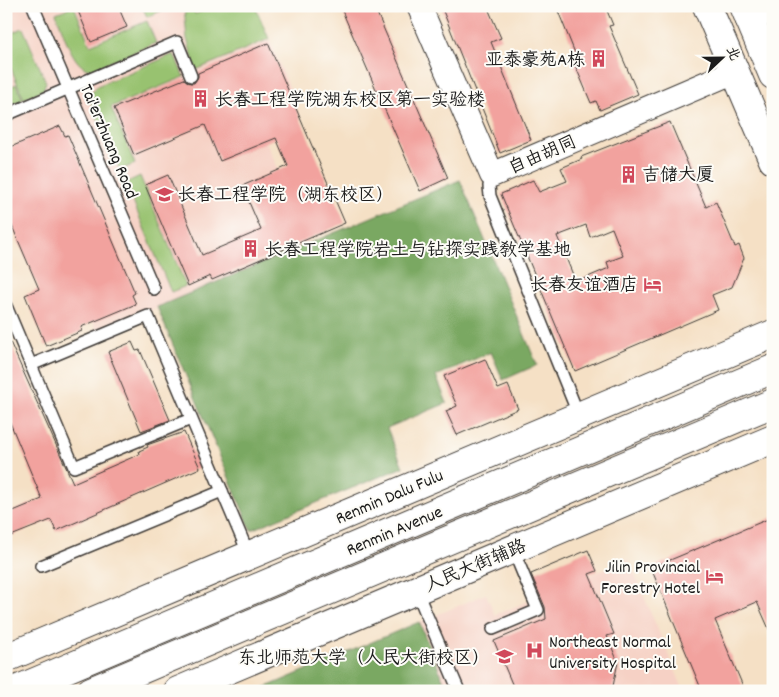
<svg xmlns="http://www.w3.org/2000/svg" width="779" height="697" font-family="Dekko,'LXGW WenKai TC',sans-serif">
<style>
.built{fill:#f6d1c5}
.green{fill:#98c26f;stroke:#5a6f46}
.forest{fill:#7aa862;stroke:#4b623f}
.building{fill:#f2a29e;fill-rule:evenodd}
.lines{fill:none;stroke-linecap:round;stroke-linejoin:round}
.lane-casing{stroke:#3d3935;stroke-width:14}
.street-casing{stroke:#3d3935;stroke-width:26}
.secondary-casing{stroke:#3d3935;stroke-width:30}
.primary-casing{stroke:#3d3935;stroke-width:30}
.lane{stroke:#fff;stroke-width:11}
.street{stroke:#fff;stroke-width:24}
.secondary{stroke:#fff;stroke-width:28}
.primary{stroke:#fff;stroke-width:28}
.labels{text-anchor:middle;stroke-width:4;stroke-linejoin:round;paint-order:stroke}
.poi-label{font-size:18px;fill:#1c1c1c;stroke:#fdfcf7;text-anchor:start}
.street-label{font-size:18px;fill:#1c1c1c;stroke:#fdfcf7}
</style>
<rect width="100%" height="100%" fill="#fdfcf7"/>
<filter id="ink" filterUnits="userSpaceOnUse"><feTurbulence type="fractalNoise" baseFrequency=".02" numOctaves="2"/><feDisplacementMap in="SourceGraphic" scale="10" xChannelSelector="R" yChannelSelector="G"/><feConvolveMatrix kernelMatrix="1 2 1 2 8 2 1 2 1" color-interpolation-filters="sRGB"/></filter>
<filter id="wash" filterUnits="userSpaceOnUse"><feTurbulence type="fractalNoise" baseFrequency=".0096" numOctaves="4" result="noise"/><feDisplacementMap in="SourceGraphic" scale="20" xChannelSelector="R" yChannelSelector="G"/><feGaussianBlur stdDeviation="1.12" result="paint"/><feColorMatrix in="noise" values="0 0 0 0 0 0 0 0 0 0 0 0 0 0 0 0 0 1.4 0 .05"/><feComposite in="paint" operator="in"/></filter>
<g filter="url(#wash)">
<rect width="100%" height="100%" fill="#f5e0c5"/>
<g class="built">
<path d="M6,6H192L195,14L214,6H255L297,105L258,122L309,243L98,333L16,141L6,145Z"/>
<path d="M628,559L684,691H257L486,594L495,615Z"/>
</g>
<g class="green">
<path d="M74,6L90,45L147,21L156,43L91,70C72,68 63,30 56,13Z"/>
<path d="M142,6H172L147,17Z"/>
<path d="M192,6L195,14L214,6H255L269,39L196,70L187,39L184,7Z"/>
<path d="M23,28L46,82L43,90L24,99L6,57V35Z"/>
<path d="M174,54L184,77L111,107L135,164L120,170L91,103V94L97,86Z"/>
<path d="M16,84L23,100L6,107V89Z"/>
<path d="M140,176L186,286L171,292L125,183Z"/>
</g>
<g class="forest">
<path d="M460,180L537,365L503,380L491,352L436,376L447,403L387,428L403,467L251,530L157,307Z"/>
<path d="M419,622L448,691H257Z"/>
</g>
<g id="blocks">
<g class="building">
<path d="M76,6H118L127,27L91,42Z"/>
<path d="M340,6H374L448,178L420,191Z"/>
<path d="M441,6H487L501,38L491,42L531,140L500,153Z"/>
<path d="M556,6H605L613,25L609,26L638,94L600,110L596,101L591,103L573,60L577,58Z"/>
<path d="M268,43L345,223L212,280L210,276L188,286L145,185L168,175L202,255L261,230L242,186L288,166L276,138L220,161L205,125L134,155L114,108L184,79L190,83H194L198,77V73Z"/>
<path d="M670,122L706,207L716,202L735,247L739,245L744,258L732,287L712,295L718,310L575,371L501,194L533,180L539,192L567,181L561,168L582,159L581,157ZM586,225L590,237L612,228L623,256L607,262L609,268L576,282L557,236Z"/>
<path d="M60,126L65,136L68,135L135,293L132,295L136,304L81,327L82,331L46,346L25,295L39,289L6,212V149Z"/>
<path d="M6,333L73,483L140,454L139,451L148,447L147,445L184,432L200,468L56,531L51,520L6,538V514L42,499L6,413Z"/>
<path d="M132,342L136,351L140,350L170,420L141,431L108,352Z"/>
<path d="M485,359L498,389L508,385L518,409L457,435L446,411L457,406L444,376Z"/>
<path d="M773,517V638L757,602L715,620L745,691H702L651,568Z"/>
<path d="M588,550L597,571L589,574L614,634L607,636L618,662L612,691H515L494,641L546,619L545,607L531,574Z"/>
</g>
</g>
</g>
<g filter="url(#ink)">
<use href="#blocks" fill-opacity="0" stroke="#3d3935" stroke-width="1"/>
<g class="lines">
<defs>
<g id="lane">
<path d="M33,6L154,289"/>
<path d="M6,115L177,42L191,76"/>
<path d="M492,175L489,186L490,196L579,416"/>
<path d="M6,306L74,467L191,419"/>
<path d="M31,365L148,316L249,555"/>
<path d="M41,566L222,491"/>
<path d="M416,590L459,691"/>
<path d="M493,629L538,610L519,564"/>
</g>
<path id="street" d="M419,6L492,175L735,71"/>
<g id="secondary">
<path d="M749,18L773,8"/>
<path d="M6,658L773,334"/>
<path d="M178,691L773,439"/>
</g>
<g id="primary">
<path d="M707,6L773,160"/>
<path d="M744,6L773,75"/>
<path d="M14,691L773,369"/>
<path d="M91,691L773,403"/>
</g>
</defs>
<use href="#lane" class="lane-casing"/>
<use href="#street" class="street-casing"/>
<use href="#secondary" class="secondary-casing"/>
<use href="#primary" class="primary-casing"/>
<use href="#lane" class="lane"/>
<use href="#street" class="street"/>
<use href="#secondary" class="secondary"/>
<use href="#primary" class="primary"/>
</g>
</g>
<defs>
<symbol id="building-bare" viewBox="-9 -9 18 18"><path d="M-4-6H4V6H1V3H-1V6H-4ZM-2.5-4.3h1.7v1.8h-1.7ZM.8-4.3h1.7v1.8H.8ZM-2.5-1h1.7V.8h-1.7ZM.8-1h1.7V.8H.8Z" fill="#d1495b" stroke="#fdfcf7" stroke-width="2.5" paint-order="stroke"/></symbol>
<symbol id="university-bare" viewBox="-9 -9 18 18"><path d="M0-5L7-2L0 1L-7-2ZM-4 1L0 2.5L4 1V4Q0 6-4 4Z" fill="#d1495b" stroke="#fdfcf7" stroke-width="2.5" paint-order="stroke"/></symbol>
<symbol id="hotel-bare" viewBox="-9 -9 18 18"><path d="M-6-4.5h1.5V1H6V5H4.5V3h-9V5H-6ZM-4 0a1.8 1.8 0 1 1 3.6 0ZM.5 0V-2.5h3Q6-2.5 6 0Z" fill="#d1495b" stroke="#fdfcf7" stroke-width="2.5" paint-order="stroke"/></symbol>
<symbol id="hospital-bare" viewBox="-9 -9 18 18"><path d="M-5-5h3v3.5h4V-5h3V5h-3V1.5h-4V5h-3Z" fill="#d1495b" stroke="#fdfcf7" stroke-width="2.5" paint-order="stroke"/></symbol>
</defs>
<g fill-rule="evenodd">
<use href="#building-bare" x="586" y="46" width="25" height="25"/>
<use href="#building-bare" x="188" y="86" width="25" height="25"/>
<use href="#building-bare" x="616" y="162" width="25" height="25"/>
<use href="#university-bare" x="152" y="182" width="25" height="25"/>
<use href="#building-bare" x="238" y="236" width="25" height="25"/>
<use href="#hotel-bare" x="640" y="272" width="25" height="25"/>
<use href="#hotel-bare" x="702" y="564" width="25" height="25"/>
<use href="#hospital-bare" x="522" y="638" width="25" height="25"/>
<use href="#university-bare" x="492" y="644" width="25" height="25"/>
</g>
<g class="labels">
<g class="poi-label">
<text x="585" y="65" text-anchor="end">亚泰豪苑A栋</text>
<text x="215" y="105">长春工程学院湖东校区第一实验楼</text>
<text x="642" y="180">吉储大厦</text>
<text x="178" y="200">长春工程学院（湖东校区）</text>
<text x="265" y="255">长春工程学院岩土与钻探实践教学基地</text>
<text x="638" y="290" text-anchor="end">长春友谊酒店</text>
<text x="700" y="572" text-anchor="end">Jilin Provincial<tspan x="700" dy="21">Forestry Hotel</tspan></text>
<text x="549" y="647">Northeast Normal<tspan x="549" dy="21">University Hospital</tspan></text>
<text x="490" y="663" text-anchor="end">东北师范大学（人民大街校区）</text>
</g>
<g class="street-label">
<text transform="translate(110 141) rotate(67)" y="6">Tai'erzhuang Road</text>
<text transform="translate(542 154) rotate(-23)" y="6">自由胡同</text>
<text transform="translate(389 496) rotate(-23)" y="6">Renmin Dalu Fulu</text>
<text transform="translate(394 530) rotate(-23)" y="6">Renmin Avenue</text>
<text transform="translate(475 565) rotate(-23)" y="6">人民大街辅路</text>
</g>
</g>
<rect width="779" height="697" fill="none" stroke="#fdfcf7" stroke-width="25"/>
<g transform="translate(722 58) rotate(68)" stroke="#fdfcf7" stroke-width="4" paint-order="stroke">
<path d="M0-4L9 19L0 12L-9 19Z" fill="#1c1c1c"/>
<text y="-8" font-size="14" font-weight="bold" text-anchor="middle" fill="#1c1c1c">北</text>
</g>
</svg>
